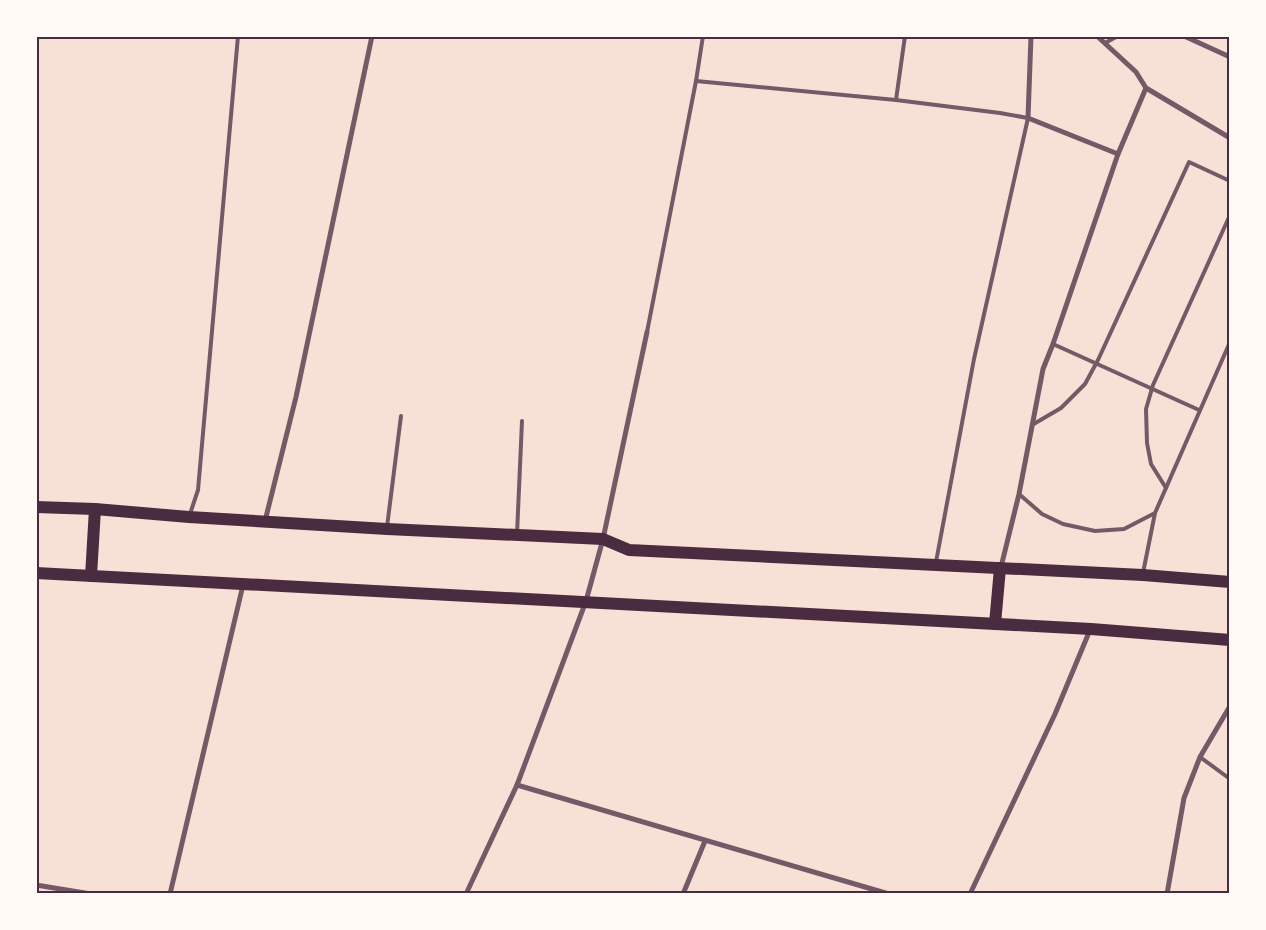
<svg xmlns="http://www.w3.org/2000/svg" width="1266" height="930" font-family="Raleway,sans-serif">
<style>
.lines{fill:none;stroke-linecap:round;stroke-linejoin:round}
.service{stroke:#755966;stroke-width:4}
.minor{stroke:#755966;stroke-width:5}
.primary{stroke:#4a2c40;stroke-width:12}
.neatline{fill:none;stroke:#4a2c40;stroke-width:2}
</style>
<rect width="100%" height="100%" fill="#f7e1d7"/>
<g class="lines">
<g class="service">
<path d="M1105,43L1118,36"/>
<path d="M696,81L896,100L1000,113L1028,118L974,359L936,562"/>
<path d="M896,100L905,36"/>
<path d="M647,332L696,81L703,36"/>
<path d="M1053,344L1199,410"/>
<path d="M1032,425L1061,408L1085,384L1098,360L1189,162L1230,181"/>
<path d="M1166,488L1151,464L1147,443L1146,409L1153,385L1230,215"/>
<path d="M1019,494L1042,514L1063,524L1095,531L1124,529L1155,513"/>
<path d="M190,514L198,490L238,36"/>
<path d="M387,527L401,416"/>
<path d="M517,534L522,421"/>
<path d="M1143,573L1155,513L1230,342"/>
<path d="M1200,757L1230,779"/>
</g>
<g class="minor">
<path d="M1031,36L1028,118L1118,154"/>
<path d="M1097,36L1136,72L1146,88L1230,138"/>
<path d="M1184,36L1230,57"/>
<path d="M265,521L296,397L372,36"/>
<path d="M1001,567L1019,494L1043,369L1053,344L1118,154L1146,88"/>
<path d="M517,785L889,894"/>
<path d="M36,885L91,894"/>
<path d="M170,894L243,585"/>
<path d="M466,894L517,785L586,601L603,539L647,332"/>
<path d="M683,894L705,841"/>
<path d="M970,894L1055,714L1090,630"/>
<path d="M1167,894L1184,798L1200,757L1230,706"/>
</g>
<g class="primary">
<path d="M36,507L95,509L189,517L387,529L603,539L629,550L1143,575L1230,582"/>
<path d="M36,573L1091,629L1230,640"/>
<path d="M91,576L95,509"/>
<path d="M995,624L1000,568"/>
</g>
</g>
<rect width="1266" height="930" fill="none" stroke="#fffaf5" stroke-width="75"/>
<rect x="38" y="38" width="1190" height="854" class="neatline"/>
</svg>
